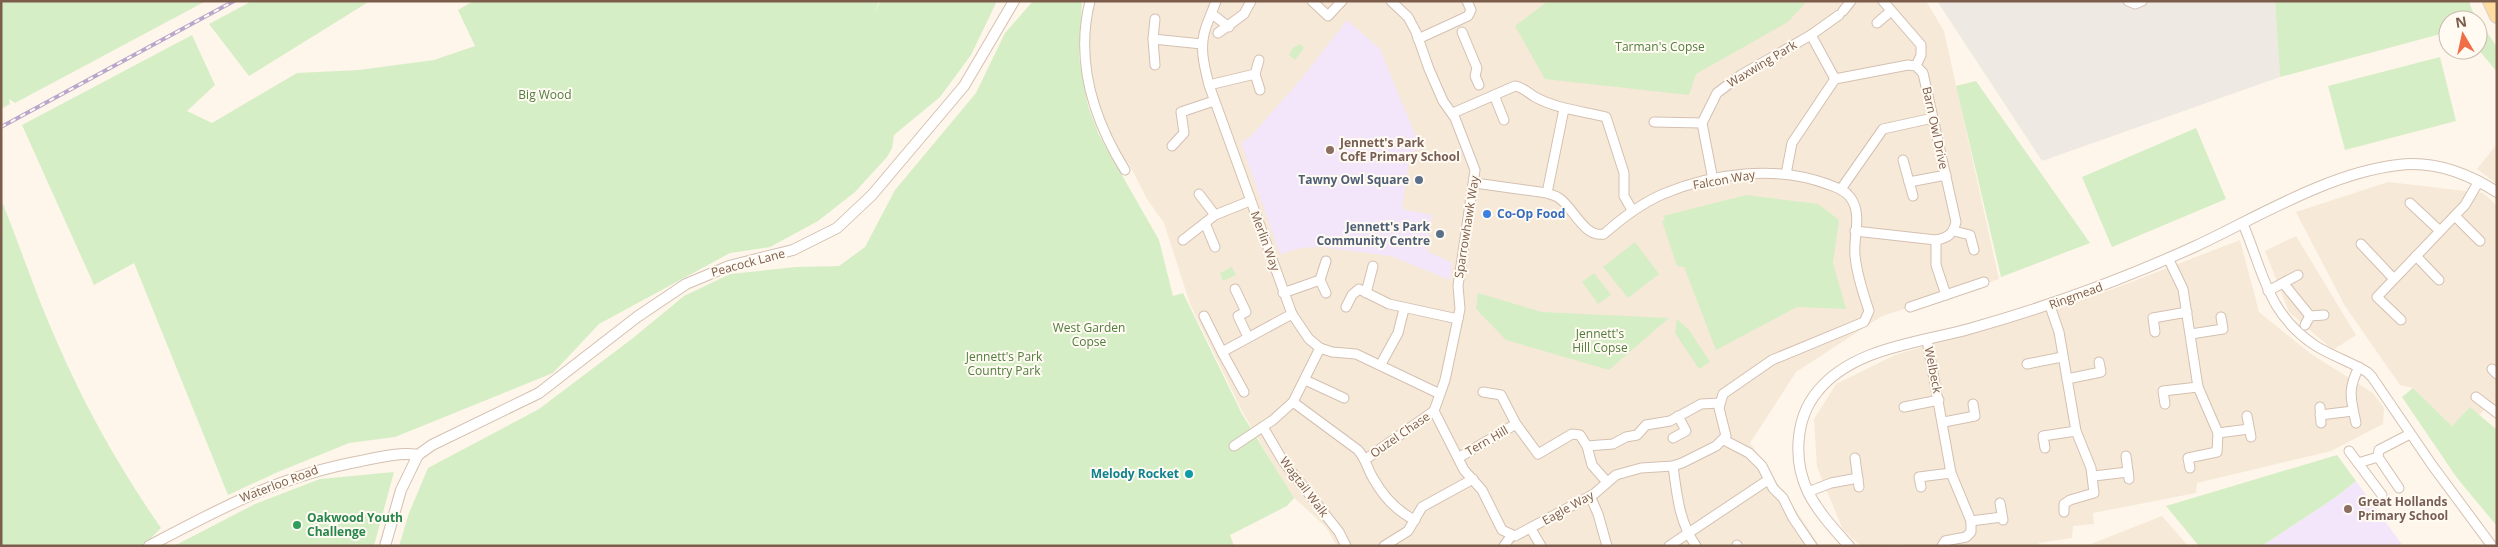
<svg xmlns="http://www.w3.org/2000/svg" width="2498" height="547" font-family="'Open Sans',sans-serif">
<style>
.residential{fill:#f6e9d8}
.industrial{fill:#efe9e3}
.education{fill:#f3e6fb}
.green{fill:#d6eec6}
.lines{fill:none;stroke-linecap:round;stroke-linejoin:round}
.minor-casing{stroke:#d4c0b1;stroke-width:11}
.tertiary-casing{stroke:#d4c0b1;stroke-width:12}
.primary-casing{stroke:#dad1cc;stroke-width:16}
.minor{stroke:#fff;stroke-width:9}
.tertiary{stroke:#fff;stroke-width:10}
.primary{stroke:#ffdca0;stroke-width:14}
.rail-casing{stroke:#baa6cb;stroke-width:4}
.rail{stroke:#fffaf2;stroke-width:2;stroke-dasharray:5.5;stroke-linecap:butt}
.education-dot{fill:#8d6e63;stroke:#fffaf2;stroke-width:2}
.service-dot{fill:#5c6f8a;stroke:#fffaf2;stroke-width:2}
.shop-dot{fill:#3f7fe0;stroke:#fffaf2;stroke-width:2}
.culture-dot{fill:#0f9aa8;stroke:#fffaf2;stroke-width:2}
.leisure-dot{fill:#2e9e5b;stroke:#fffaf2;stroke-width:2}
.labels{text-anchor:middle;stroke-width:4;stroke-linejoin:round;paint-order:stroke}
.park-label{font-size:12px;fill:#507c3e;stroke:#fffaf2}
.street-label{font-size:12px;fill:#7c5c4a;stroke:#fffaf2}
.education-label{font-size:12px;font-weight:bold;fill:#785e54;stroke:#fffaf2;text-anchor:start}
.service-label{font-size:12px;font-weight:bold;fill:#4e5e75;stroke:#fffaf2;text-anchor:end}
.shop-label{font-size:12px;font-weight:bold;fill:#366cbe;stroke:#fffaf2;text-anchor:start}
.culture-label{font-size:12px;font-weight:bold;fill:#0d838f;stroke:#fffaf2;text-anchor:end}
.leisure-label{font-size:12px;font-weight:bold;fill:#27864d;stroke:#fffaf2;text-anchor:start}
</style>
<rect width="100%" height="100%" fill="#fef6ea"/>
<g class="residential">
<path d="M1092,1H1926L1944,31L1999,279L1882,316L1796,372L1750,443L1820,546H1337L1326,527L1292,496L1243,413L1190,304L1164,223L1147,199L1129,164L1110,143L1094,103L1088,44Z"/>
<path d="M2497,144V184L2477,169Z"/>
<path d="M2388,182L2483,193L2497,206V420L2485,409L2479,415L2470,407L2452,426L2413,388L2400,385L2345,306L2296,212Z"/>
<path d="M2296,236L2356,335L2333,350L2289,312L2265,251Z"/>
<path d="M2240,240L2259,312L2311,354L2373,393L2384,408L2383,424L2331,451L2197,483L2196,493L2093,513L2094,524L2073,526L2072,538L2039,543V546H1903L1902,544L1861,546L1843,530L1817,467L1814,419L1836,384L1895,355L2113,289Z"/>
<path d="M2162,516L2188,546H2086Z"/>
</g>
<path class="industrial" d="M1937,1H2275L2280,77L2042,161Z"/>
<g class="education">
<path d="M1347,20L1380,49L1421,149L1414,151L1410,154L1402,209L1432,215L1427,251L1452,263L1450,280L1391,256L1320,247L1301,248L1280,254L1241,143L1251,136L1302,78Z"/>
<path d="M2356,481L2403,546H2262L2336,497Z"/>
</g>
<g class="green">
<path d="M1,1H206L15,103L9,99L10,104L1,109Z"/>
<path d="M252,1H370L249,76L209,24Z"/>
<path d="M473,1H879L874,15L880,1H997L971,55L940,97L894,135L892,148L887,157L855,192L818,221L770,247L730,253L599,324L553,373L395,437L349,443L278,472L228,495L134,263L94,285L22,125L192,35L215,85L187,111L212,123L297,73L359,70L434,60L475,46L458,10Z"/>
<path d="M1033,1H1082L1079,58L1088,106L1099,135L1159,240L1173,296L1183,293L1242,414L1294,498L1287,506L1230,535L1234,546H399L409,513L428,468L539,409L633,338L684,296L730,274L796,267L839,266L865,247L895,190L976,93L1005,33Z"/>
<path d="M1548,1H1807L1788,22L1696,74L1689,95L1545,79L1515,26Z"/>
<path d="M2275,1H2469L2472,10L2497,47V72L2478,49V20H2448V32L2280,77Z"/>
<path d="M1300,44L1304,48L1295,60L1289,55L1293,48Z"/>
<path d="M2440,57L2456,121L2345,150L2328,86Z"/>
<path d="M1976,81L2090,243L2001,277L1956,86Z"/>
<path d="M2196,128L2226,199L2112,247L2082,177Z"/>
<path d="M1746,195L1818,204L1839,220L1833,263L1846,309L1797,307L1716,350L1684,267L1677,266L1662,221L1665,220L1663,216Z"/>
<path d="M1,199C20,246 36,295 57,342C85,407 120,469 161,528L143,546H1Z"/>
<path d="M1635,242L1659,274L1628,298L1603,267Z"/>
<path d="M1232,267L1236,275L1223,281L1220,273Z"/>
<path d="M1594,273L1611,295L1598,304L1582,282Z"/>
<path d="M1478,293L1542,312L1669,318L1609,370L1506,340L1476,309Z"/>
<path d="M1677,319L1689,330L1710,362L1699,369L1675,333Z"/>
<path d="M2413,388L2452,426L2470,407L2497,430V526L2457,478L2402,397Z"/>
<path d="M2337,455L2356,481L2336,497L2262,546H2199L2166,506Z"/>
<path d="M394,472L374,546H174L255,504L320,479Z"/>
</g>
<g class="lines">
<defs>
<g id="minor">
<path d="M1090,1C1075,61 1094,120 1125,170"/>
<path d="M1216,1C1213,10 1209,18 1206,27C1199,47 1204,65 1209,85L1292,314L1309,339L1320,348L1332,352L1356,354L1440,394"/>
<path d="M1312,1L1328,16L1342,1"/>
<path d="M1391,1L1408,17L1416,32L1429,69L1443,101L1455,118L1475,170L1458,286L1460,309L1445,380L1434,411"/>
<path d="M1883,1L1921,45V55L1916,66"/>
<path d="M2128,1L2135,4L2142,1"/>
<path d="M1843,11L1851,1"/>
<path d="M1212,14L1229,27"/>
<path d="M1877,23L1891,11"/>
<path d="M1462,32L1477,68L1475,76L1479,85"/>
<path d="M1218,33L1244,14L1251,1"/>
<path d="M1153,39L1202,44"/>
<path d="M1418,39L1468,16L1471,10L1467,1"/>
<path d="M1155,65L1153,39L1155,19"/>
<path d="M1255,74L1260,90"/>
<path d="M1835,79L1811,35L1839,15"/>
<path d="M1209,85L1255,74L1259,60"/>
<path d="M1494,95L1504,120"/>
<path d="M1453,113L1515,86C1523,87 1528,93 1535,97C1557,109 1582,111 1606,117L1624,173V196L1632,210"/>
<path d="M1654,122L1702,123"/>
<path d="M1172,146L1184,133L1181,112L1214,101"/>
<path d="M1903,160L1913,196"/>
<path d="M1786,174L1792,143L1835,79L1908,65L1916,66L1923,73L1956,222C1953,234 1948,238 1936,240L1855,231"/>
<path d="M1713,180L1702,123L1717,93L1741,75L1811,35"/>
<path d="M1909,182L1946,175"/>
<path d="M1841,189L1883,129L1933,118"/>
<path d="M1547,193L1564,109"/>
<path d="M1199,194L1215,215"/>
<path d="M2410,203L2440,231"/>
<path d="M2455,216L2480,241"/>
<path d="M1205,223L1215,247"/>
<path d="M2243,224C2264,273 2267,314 2316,346C2332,356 2351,362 2367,372L2372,377L2432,465L2492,546"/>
<path d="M1954,231L1970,235L1974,250"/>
<path d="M1183,240L1215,215L1250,201"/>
<path d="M1936,240V265L1946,295"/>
<path d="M2361,244L2393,278"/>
<path d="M2416,256L2439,280"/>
<path d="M2168,258L2183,289L2198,387L2218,433L2217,452L2188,458L2190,468"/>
<path d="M2284,284L2310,316"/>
<path d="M1235,289L1246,312L1238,316L1248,337"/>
<path d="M2268,291L2298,275"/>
<path d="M1283,293L1320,280"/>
<path d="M1326,293L1320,280L1326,261"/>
<path d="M1366,293L1373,266"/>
<path d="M2050,306L2059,332L2076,431L2091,468L2094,493L2070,500L2064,504V512"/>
<path d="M1346,307L1352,295L1359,289L1389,304L1458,319"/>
<path d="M1910,307L1984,282"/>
<path d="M1204,316L1222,352"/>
<path d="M2401,320L2377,297L2465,205L2479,181"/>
<path d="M2305,325L2310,316L2324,315"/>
<path d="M2155,332L2153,318L2187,312"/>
<path d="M2191,334L2223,329L2221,317"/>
<path d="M1927,340L1951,473L1971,521V532L1966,537L1945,541L1942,546"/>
<path d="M1381,364L1398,333L1404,309"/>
<path d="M2027,364L2062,357"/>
<path d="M2492,369L2497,374"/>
<path d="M2067,379L2101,372L2099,362"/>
<path d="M1305,380L1344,398"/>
<path d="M1244,392L1222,352L1292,314"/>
<path d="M1483,392L1501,395L1516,424L1538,454L1572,434L1580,435L1587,446L1592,465L1607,482"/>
<path d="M2476,397L2497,413"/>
<path d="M1293,402L1358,450C1366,459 1367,468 1373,478C1383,496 1396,511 1415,520"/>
<path d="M2165,404L2163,391L2198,387"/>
<path d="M1904,407L1939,400"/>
<path d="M2320,407L2321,423"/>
<path d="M1434,411L1464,470L1482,490L1502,530L1515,536L1594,494L1616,475L1641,468L1673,466L1682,463L1716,446L1726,436L1719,408L1723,394L1772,360L1864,322L1869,311C1863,293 1857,275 1855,256C1853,236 1863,214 1850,197C1844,189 1835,187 1827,184C1776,165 1713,173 1663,194C1640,204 1622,218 1604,234C1584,238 1573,207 1559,198C1555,195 1551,195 1547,193L1475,183"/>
<path d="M2320,415L2353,411"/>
<path d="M2247,416L2251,437"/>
<path d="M1944,422L1975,416L1973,404"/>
<path d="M2356,423C2351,399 2347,390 2359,367"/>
<path d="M1263,427L1283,461L1339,532L1346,546"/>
<path d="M2218,433L2249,429"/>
<path d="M1673,438L1686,431L1678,416"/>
<path d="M1724,440L1749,453L1762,466L1773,488L1783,498L1793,518L1812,546"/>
<path d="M1234,446L1273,420L1293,402L1320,348"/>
<path d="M1587,446L1613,444L1626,437L1637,435L1646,425L1670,421L1701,404L1720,403"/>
<path d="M2045,448L2043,436L2076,431"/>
<path d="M2349,451L2382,495"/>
<path d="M2126,456L2129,479"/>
<path d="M1458,458L1516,424"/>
<path d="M1855,458L1859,487"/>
<path d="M1366,459L1434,411"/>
<path d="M2358,463L2378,457"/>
<path d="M1673,466C1677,495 1679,522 1696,546"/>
<path d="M2094,476L2128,472"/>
<path d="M1921,487L1919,477L1951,473"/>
<path d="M2399,488L2378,457L2379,450L2410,434"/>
<path d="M1808,492L1831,483L1858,478"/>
<path d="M1590,496L1598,514L1607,546"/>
<path d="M2000,503L2003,520"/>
<path d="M1971,521L2002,517"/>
<path d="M1531,529L1541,546"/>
<path d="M1737,545V546"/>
<path d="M1384,546L1408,531L1422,507L1473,479"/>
<path d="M1504,546L1511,536"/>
<path d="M1669,546L1768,480"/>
</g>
<g id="tertiary">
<path d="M418,455L432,445L539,393L637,317L686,284L729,266L793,250L837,228L872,195L964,86L1014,1"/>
<path d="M149,546C219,509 282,475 361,461C380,457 399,452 418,455"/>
<path d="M385,546L401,490L418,455"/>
<path d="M1849,546C1834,529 1818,512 1808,492C1793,461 1795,419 1817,392C1852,348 1918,343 1969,329C2047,307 2122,280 2196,246C2258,217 2329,173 2398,165C2434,160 2467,173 2497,192"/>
</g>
<path id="primary" d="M2490,1L2497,16"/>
</defs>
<use href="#minor" class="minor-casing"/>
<use href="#tertiary" class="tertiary-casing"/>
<use href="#primary" class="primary-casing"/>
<use href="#minor" class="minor"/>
<use href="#tertiary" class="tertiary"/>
<use href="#primary" class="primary"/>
<defs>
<path id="rail" d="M1,127L234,1"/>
</defs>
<use href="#rail" class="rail-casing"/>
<use href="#rail" class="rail"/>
</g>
<g class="education-dot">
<circle cx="1330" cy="150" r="5"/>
<circle cx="2348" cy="509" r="5"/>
</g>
<g class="service-dot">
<circle cx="1419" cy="180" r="5"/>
<circle cx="1440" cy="234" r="5"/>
</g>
<circle class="shop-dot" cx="1487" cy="214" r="5"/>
<circle class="culture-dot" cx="1189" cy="474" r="5"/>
<circle class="leisure-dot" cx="297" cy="525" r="5"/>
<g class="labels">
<g class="park-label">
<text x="1660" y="51">Tarman's Copse</text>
<text x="545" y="99">Big Wood</text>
<text x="1089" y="332">West Garden<tspan x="1089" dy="14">Copse</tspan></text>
<text x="1600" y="338">Jennett's<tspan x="1600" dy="14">Hill Copse</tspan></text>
<text x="1004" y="361">Jennett's Park<tspan x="1004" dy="14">Country Park</tspan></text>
</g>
<g class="street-label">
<text transform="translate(1762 64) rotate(-31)" y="4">Waxwing Park</text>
<text transform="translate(1935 128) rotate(78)" y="4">Barn Owl Drive</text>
<text transform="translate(1724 180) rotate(-10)" y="4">Falcon Way</text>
<text transform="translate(1467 227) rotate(-81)" y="4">Sparrowhawk Way</text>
<text transform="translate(1265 241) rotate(70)" y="4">Merlin Way</text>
<text transform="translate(748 263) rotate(-15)" y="4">Peacock Lane</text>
<text transform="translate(2076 296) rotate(-20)" y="4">Ringmead</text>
<text transform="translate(1933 370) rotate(79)" y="4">Welbeck</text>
<text transform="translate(1400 435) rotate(-35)" y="4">Ouzel Chase</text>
<text transform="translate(1487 441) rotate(-30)" y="4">Tern Hill</text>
<text transform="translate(279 484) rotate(-21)" y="4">Waterloo Road</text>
<text transform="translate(1304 487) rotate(53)" y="4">Wagtail Walk</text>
<text transform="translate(1568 508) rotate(-29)" y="4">Eagle Way</text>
</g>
<g class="education-label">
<text x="1340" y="147">Jennett's Park<tspan x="1340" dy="14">CofE Primary School</tspan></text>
<text x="2358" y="506">Great Hollands<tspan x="2358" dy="14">Primary School</tspan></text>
</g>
<g class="service-label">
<text x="1409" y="184">Tawny Owl Square</text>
<text x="1430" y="231">Jennett's Park<tspan x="1430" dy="14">Community Centre</tspan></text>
</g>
<g class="shop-label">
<text x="1497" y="218">Co-Op Food</text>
</g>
<g class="culture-label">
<text x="1179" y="478">Melody Rocket</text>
</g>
<g class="leisure-label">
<text x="307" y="522">Oakwood Youth<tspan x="307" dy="14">Challenge</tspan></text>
</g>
</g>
<rect width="2498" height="547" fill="none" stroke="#7c5c4a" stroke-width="5"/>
<g transform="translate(2463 35) rotate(351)"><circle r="24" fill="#fffaf2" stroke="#cbbbaf"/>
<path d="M0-4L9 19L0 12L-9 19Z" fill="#f06d47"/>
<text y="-8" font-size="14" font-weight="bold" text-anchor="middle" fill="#7c5c4a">N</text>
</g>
</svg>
